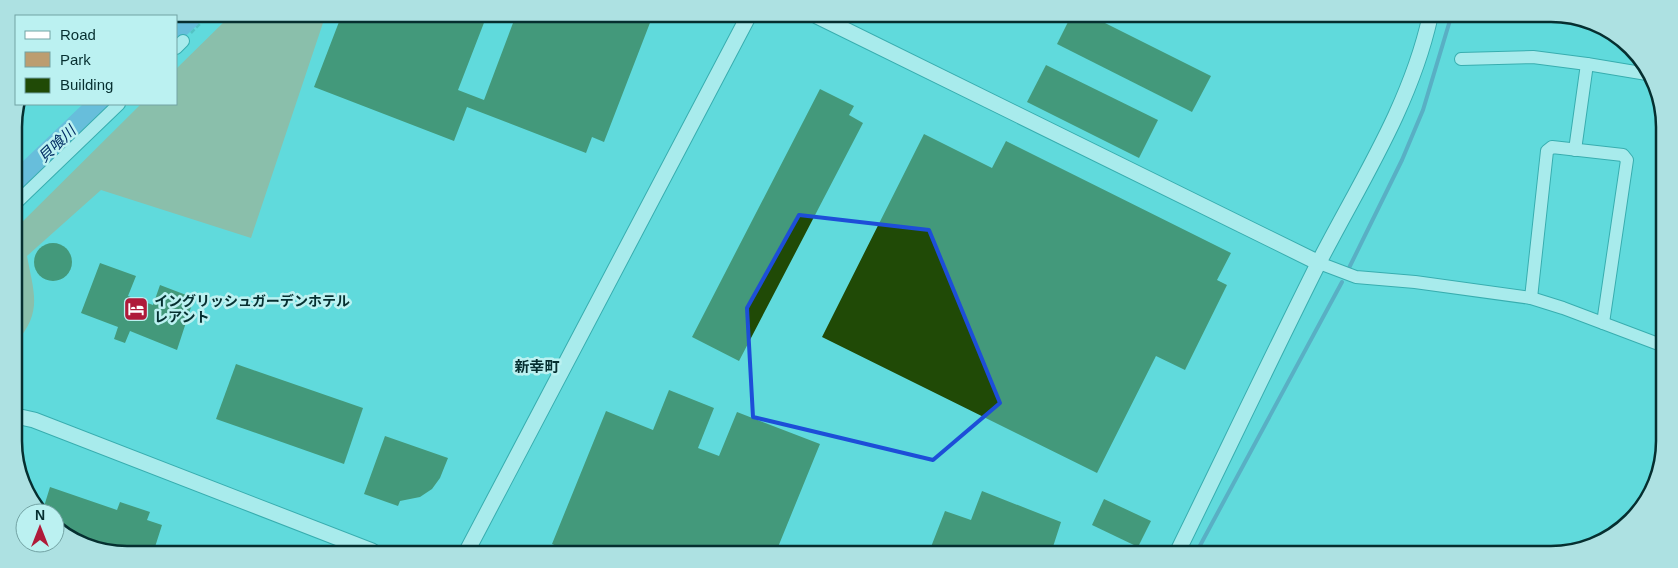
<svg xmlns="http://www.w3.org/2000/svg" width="1678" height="568" font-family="Helvetica,'Noto Sans JP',sans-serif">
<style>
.green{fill:#bc9d70}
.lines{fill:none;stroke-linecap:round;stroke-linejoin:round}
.stream{stroke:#507ba6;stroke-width:4}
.river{stroke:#6f9bd9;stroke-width:22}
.building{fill:#204a06}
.minor-casing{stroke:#077779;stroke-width:14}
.tertiary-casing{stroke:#077779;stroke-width:17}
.path{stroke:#45a6a8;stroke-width:2.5;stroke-dasharray:5 2.5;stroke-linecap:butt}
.minor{stroke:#fff;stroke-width:12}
.tertiary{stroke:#fff;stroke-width:15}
.marked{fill:none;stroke:#1d4ed8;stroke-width:4;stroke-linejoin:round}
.labels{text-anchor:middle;stroke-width:5;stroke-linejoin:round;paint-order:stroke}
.poi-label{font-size:14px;font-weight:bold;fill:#062f30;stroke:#bbf1f1;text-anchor:start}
.water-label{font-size:15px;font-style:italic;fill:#002c63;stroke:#bbf1f1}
.neighbourhood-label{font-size:15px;font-weight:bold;fill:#062f30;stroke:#bbf1f1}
.rim{fill:none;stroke:#062f30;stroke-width:2.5}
</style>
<rect width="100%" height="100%" fill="#60dadc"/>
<path class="green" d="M232,14H326L251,238L101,190L27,256C34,294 43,312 15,344V229L141,104H176V69Z"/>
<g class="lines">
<g class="stream">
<path d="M1348,270L1402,160L1423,110L1451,17"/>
<path d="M1196,553L1342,282"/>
</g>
<g class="river">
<path d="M176,30L193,14"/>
<path d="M14,185L99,104"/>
</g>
</g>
<g class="building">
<path d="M342,14L487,15L458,90L484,100L516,15H653L604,142L592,137L586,153L467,107L454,141L314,87Z"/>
<path d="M1071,16H1091L1211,76L1192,112L1057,44Z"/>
<path d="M1046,65L1158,120L1139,158L1027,102Z"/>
<path d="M820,89L854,106L849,115L863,123L739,361L692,337Z"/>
<path d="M924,134L992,168L1006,141L1231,253L1217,280L1227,285L1185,370L1156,356L1097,473L822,337Z"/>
<circle cx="53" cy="262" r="19"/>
<path d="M100,263L136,276L128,296L153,305L160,285L194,298L177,350L130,331L125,343L114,339L118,327L81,313Z"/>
<path d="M236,364L363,408L344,464L216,419Z"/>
<path d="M669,390L714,408L698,448L719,456L737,412L820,444L776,552H570L552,544L606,411L653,430Z"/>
<path d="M385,436L448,458L440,478L432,489L420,497L400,501L398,506L364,494Z"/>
<path d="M50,487L117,510L120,502L150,512L147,520L162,525L155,547L149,545L147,550H97L55,524V513H42Z"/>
<path d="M982,491L1061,522L1051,553L929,552L945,511L971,520Z"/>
<path d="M1104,499L1151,521L1138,547L1092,525Z"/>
</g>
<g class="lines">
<defs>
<g id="minor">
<path d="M176,48L183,41"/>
<path d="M1461,59L1533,57L1587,64L1647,74"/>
<path d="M1575,150L1587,64"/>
<path d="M14,205L119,104"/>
<path d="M1319,263L1356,277L1415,282L1531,298L1563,308L1661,345"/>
<path d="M1531,298L1547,151L1552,147L1623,155L1627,160L1603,323"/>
</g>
<g id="tertiary">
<path d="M817,16L1319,263"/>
<path d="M16,416L34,420L372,551"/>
<path d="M467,551L749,15"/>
<path d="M1177,553C1224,457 1270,360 1318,264C1359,184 1410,107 1430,17"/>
</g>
</defs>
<use href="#minor" class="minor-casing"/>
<use href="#tertiary" class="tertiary-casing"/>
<path class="path" d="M191,33L210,14"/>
<use href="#minor" class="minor"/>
<use href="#tertiary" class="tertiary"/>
</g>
<path d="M0 0H1678V568H0ZM799,215L929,230L1000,403L933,460L753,417L747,308Z" fill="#60dadc" fill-opacity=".55" fill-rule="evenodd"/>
<path class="marked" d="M799,215L929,230L1000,403L933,460L753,417L747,308Z"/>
<defs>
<symbol id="hotel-square" viewBox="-11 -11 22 22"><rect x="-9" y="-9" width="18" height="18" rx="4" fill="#af1b3a" stroke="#bbf1f1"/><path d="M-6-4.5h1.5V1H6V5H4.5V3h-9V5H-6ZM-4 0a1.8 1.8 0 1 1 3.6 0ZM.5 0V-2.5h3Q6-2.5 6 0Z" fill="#fff"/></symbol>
</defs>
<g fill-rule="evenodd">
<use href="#hotel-square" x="122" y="295" width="28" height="28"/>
</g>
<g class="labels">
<g class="poi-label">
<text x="154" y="306">イングリッシュガーデンホテル<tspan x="154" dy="16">レアント</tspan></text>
</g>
<g class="water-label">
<text transform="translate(57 144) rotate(-44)" y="5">貝喰川</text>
</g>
<g class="neighbourhood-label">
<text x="537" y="372">新幸町</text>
</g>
</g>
<path d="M0 0H1678V568H0ZM127 22H1551A105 105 0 0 1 1656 127V441A105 105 0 0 1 1551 546H127A105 105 0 0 1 22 441V127A105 105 0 0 1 127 22Z" fill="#ade1e2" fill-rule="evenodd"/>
<path class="rim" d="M127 22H1551A105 105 0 0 1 1656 127V441A105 105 0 0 1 1551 546H127A105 105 0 0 1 22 441V127A105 105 0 0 1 127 22Z"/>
<rect x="15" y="15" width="162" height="90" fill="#bbf1f1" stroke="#73a3a4"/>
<rect x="25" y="31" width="25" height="8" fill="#ffffff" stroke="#73a3a4"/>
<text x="60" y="40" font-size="15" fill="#062f30">Road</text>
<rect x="25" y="52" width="25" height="15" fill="#bc9d70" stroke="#73a3a4"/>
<text x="60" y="65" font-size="15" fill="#062f30">Park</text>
<rect x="25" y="78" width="25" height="15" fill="#204a06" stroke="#73a3a4"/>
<text x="60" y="90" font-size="15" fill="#062f30">Building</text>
<g transform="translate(40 528)"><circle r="24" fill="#bbf1f1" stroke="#73a3a4"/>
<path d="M0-4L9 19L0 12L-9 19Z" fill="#af1b3a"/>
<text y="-8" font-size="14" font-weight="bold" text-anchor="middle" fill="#062f30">N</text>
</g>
</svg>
